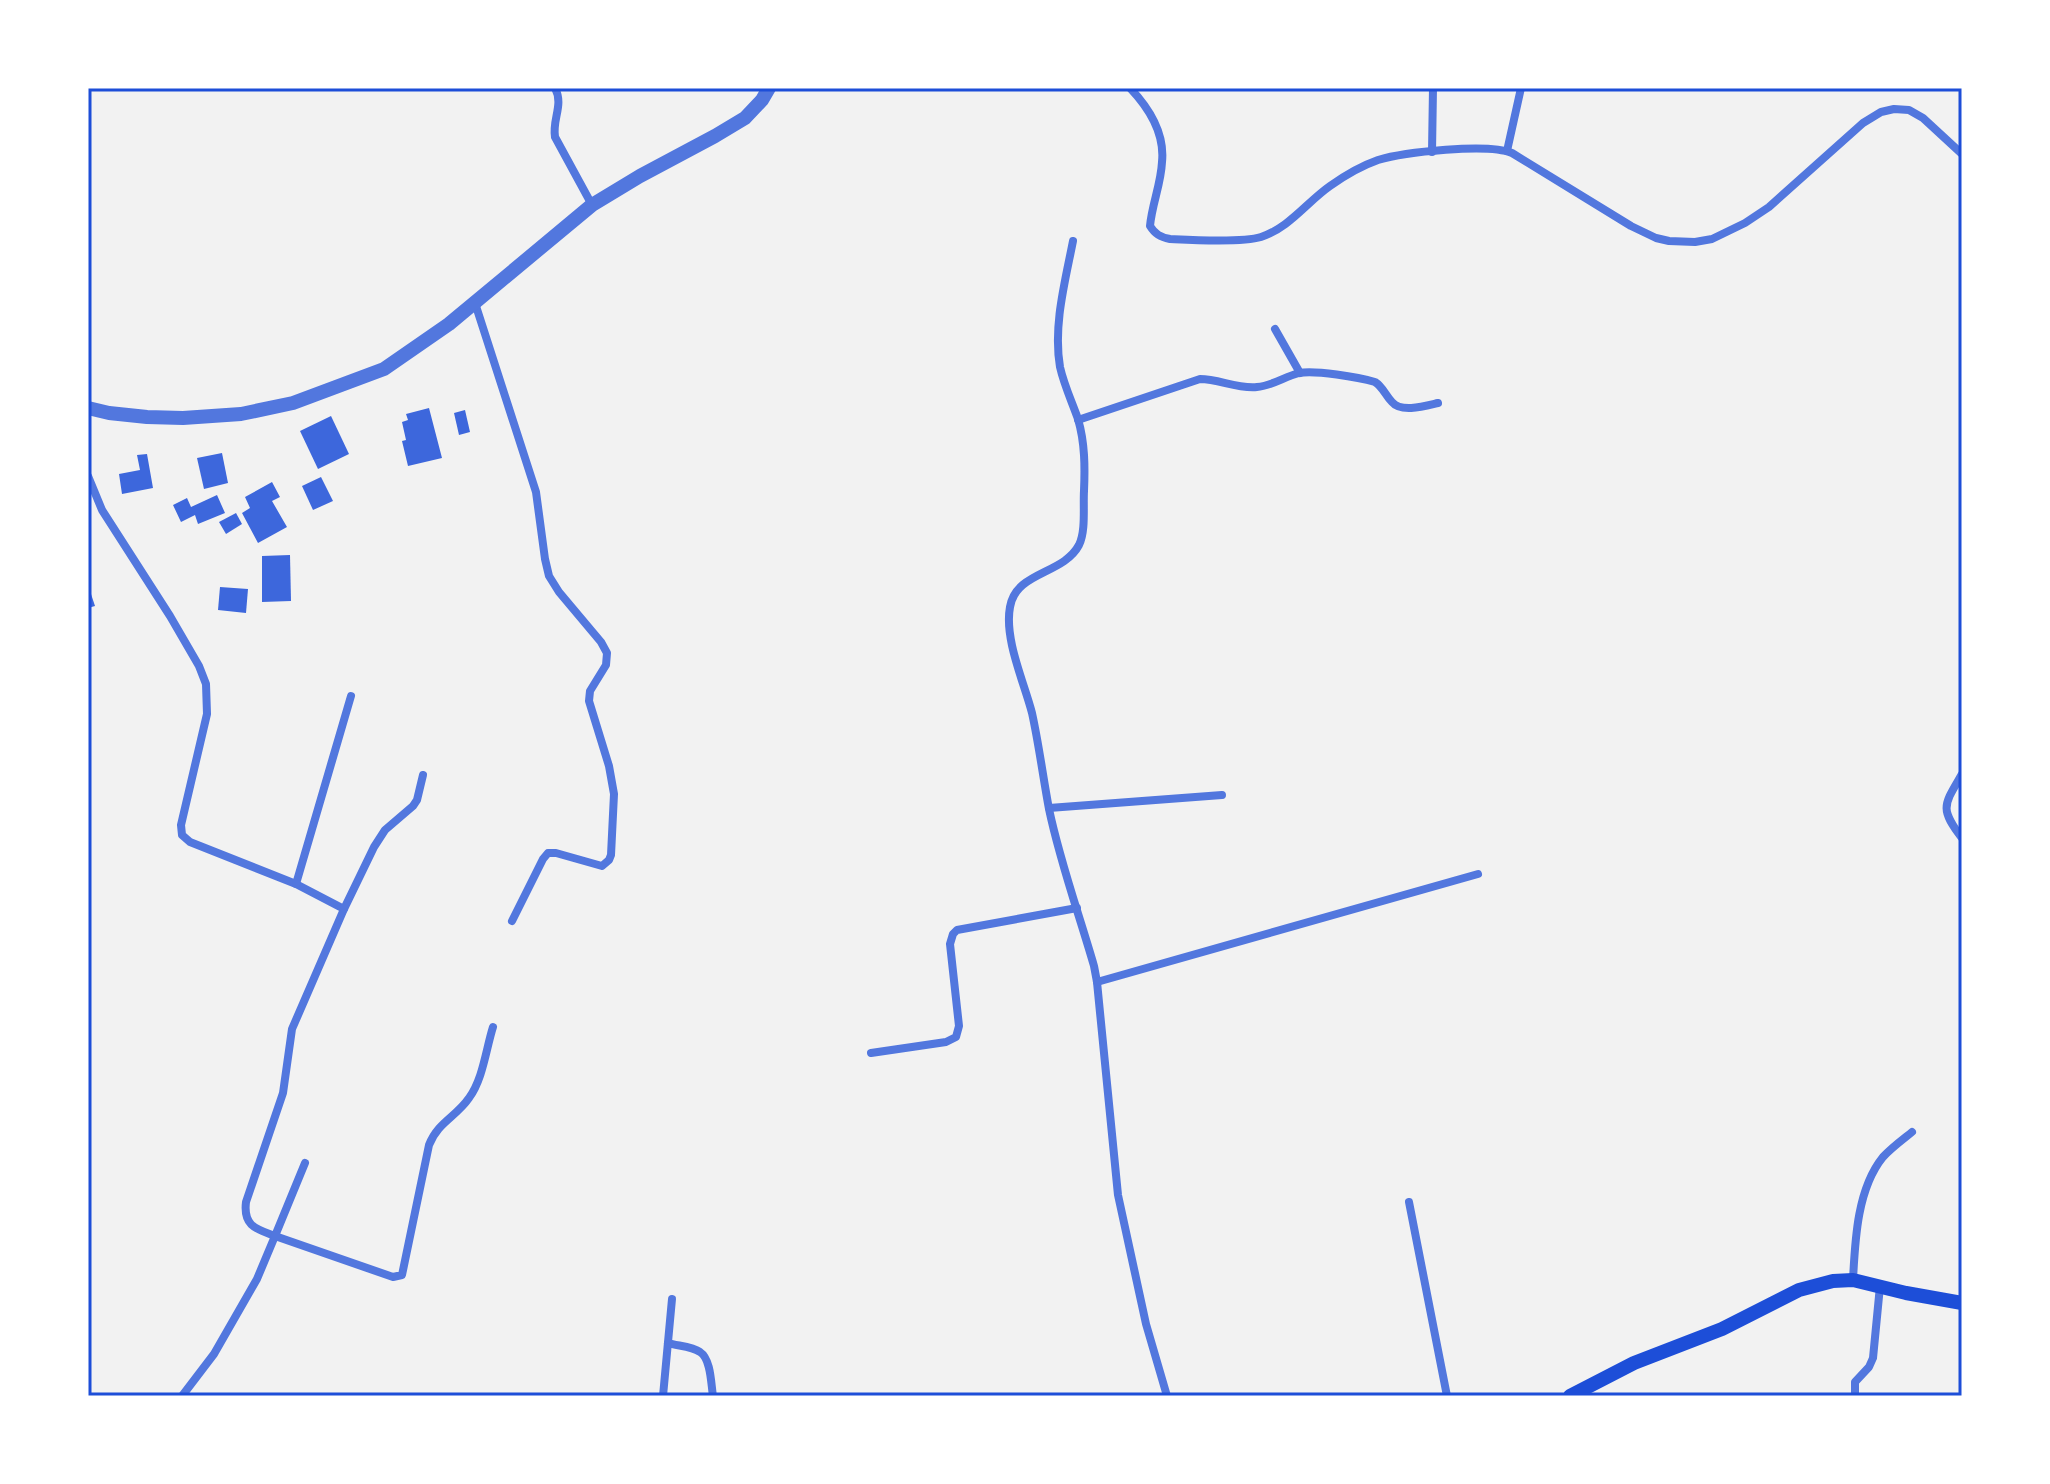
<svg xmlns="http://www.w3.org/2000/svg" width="2050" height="1484" font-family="'Open Sans',sans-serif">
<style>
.building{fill:#3d67dc}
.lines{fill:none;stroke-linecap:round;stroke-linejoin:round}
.minor{stroke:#5277de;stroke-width:8}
.tertiary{stroke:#5277de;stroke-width:14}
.secondary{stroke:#1d4ed8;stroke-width:14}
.neatline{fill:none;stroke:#1d4ed8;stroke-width:3}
</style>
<rect width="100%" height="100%" fill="#f2f2f2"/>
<g class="building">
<path d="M429,408L442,458L408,466L402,441L406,440L402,422L408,420L406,414Z"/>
<path d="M465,410L470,432L459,435L454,413Z"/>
<path d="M331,416L349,454L318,469L300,431Z"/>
<path d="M222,453L228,483L204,489L197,458Z"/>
<path d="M147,454L153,488L122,494L119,474L140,470L137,455Z"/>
<path d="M321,477L333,501L313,510L302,486Z"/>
<path d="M272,482L280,497L272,501L287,527L258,543L242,513L250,508L245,497Z"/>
<path d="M217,495L225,513L198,524L195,515L181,522L173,505L187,498L191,507Z"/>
<path d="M236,513L242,524L226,534L219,522Z"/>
<path d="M290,555L291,601L262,602V556Z"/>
<path d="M88,585L95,606L88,608Z"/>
<path d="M220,587L248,589L246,613L218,610Z"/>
</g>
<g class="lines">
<g class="minor">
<path d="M555,88C564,105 552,119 555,137L592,205"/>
<path d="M1130,88C1149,108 1165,133 1162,162C1161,184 1152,204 1150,226C1155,234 1160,237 1170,239C1191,240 1242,243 1261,237C1289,228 1307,202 1330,186C1344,176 1361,166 1378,160C1404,152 1488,143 1512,153L1631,226L1656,238L1669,241L1695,242L1712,239L1745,223L1769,207L1863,123L1881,112L1894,109L1909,110L1923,118L1962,154"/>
<path d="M1507,151L1521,88"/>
<path d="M1432,152L1433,88"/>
<path d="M1073,241C1065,282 1053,326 1060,367C1064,385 1072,402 1078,419C1085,443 1085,467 1084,491C1083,507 1086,531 1079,545C1063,575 1016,571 1010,607C1004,639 1024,682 1032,713C1039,745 1043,777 1049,809C1060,862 1079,914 1094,966L1097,982L1118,1195L1146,1324L1167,1396"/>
<path d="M475,303L536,492L545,559L549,576L559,592L601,642L607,653L606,665L590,691L589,701L609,766L614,794L611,855L609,860L602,866L556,853H548L543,859L512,921"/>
<path d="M1275,329L1300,373"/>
<path d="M1078,420L1200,379C1219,379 1237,389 1257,387C1272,386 1284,377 1299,373C1315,370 1358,377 1375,382C1383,387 1385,395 1392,402C1401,413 1425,406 1438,403"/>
<path d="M88,476L102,510L170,616L199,666L206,684L207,714L181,825L182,835L190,842L296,884L344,909L292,1029L283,1093L246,1202C243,1226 256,1229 275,1236L257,1279L214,1354L182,1396"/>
<path d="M1962,774C1944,805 1939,808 1962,838"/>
<path d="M1049,808L1222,795"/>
<path d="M296,884L351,696"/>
<path d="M344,909L374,847L385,830L413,806L417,800L423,775"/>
<path d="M1097,982L1478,874"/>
<path d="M871,1053L946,1042L956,1037L959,1026L950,944L953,934L957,930L1077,908"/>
<path d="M305,1163L275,1236L393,1277L402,1275L429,1145C438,1122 456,1117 469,1098C483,1079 486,1049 493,1027"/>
<path d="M1409,1202L1447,1396"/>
<path d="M1853,1280C1855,1241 1857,1189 1883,1157C1891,1148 1902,1140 1912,1132"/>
<path d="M668,1343C677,1346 692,1346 700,1352C711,1359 711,1384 713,1396"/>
<path d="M663,1396L672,1299"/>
<path d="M1855,1396V1382L1869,1367L1873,1358L1880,1286"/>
</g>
<path class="tertiary" d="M88,408L109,413L147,417L183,418L241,414L293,403L384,369L449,324L592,205L640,176L715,136L745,118L762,100L769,88"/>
<path class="secondary" d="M1570,1396L1634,1363L1722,1329L1799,1290L1833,1281L1853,1280L1906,1293L1962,1303"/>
</g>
<rect width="2050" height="1484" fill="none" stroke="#ffffff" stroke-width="180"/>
<rect x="90" y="90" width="1870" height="1304" class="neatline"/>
</svg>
